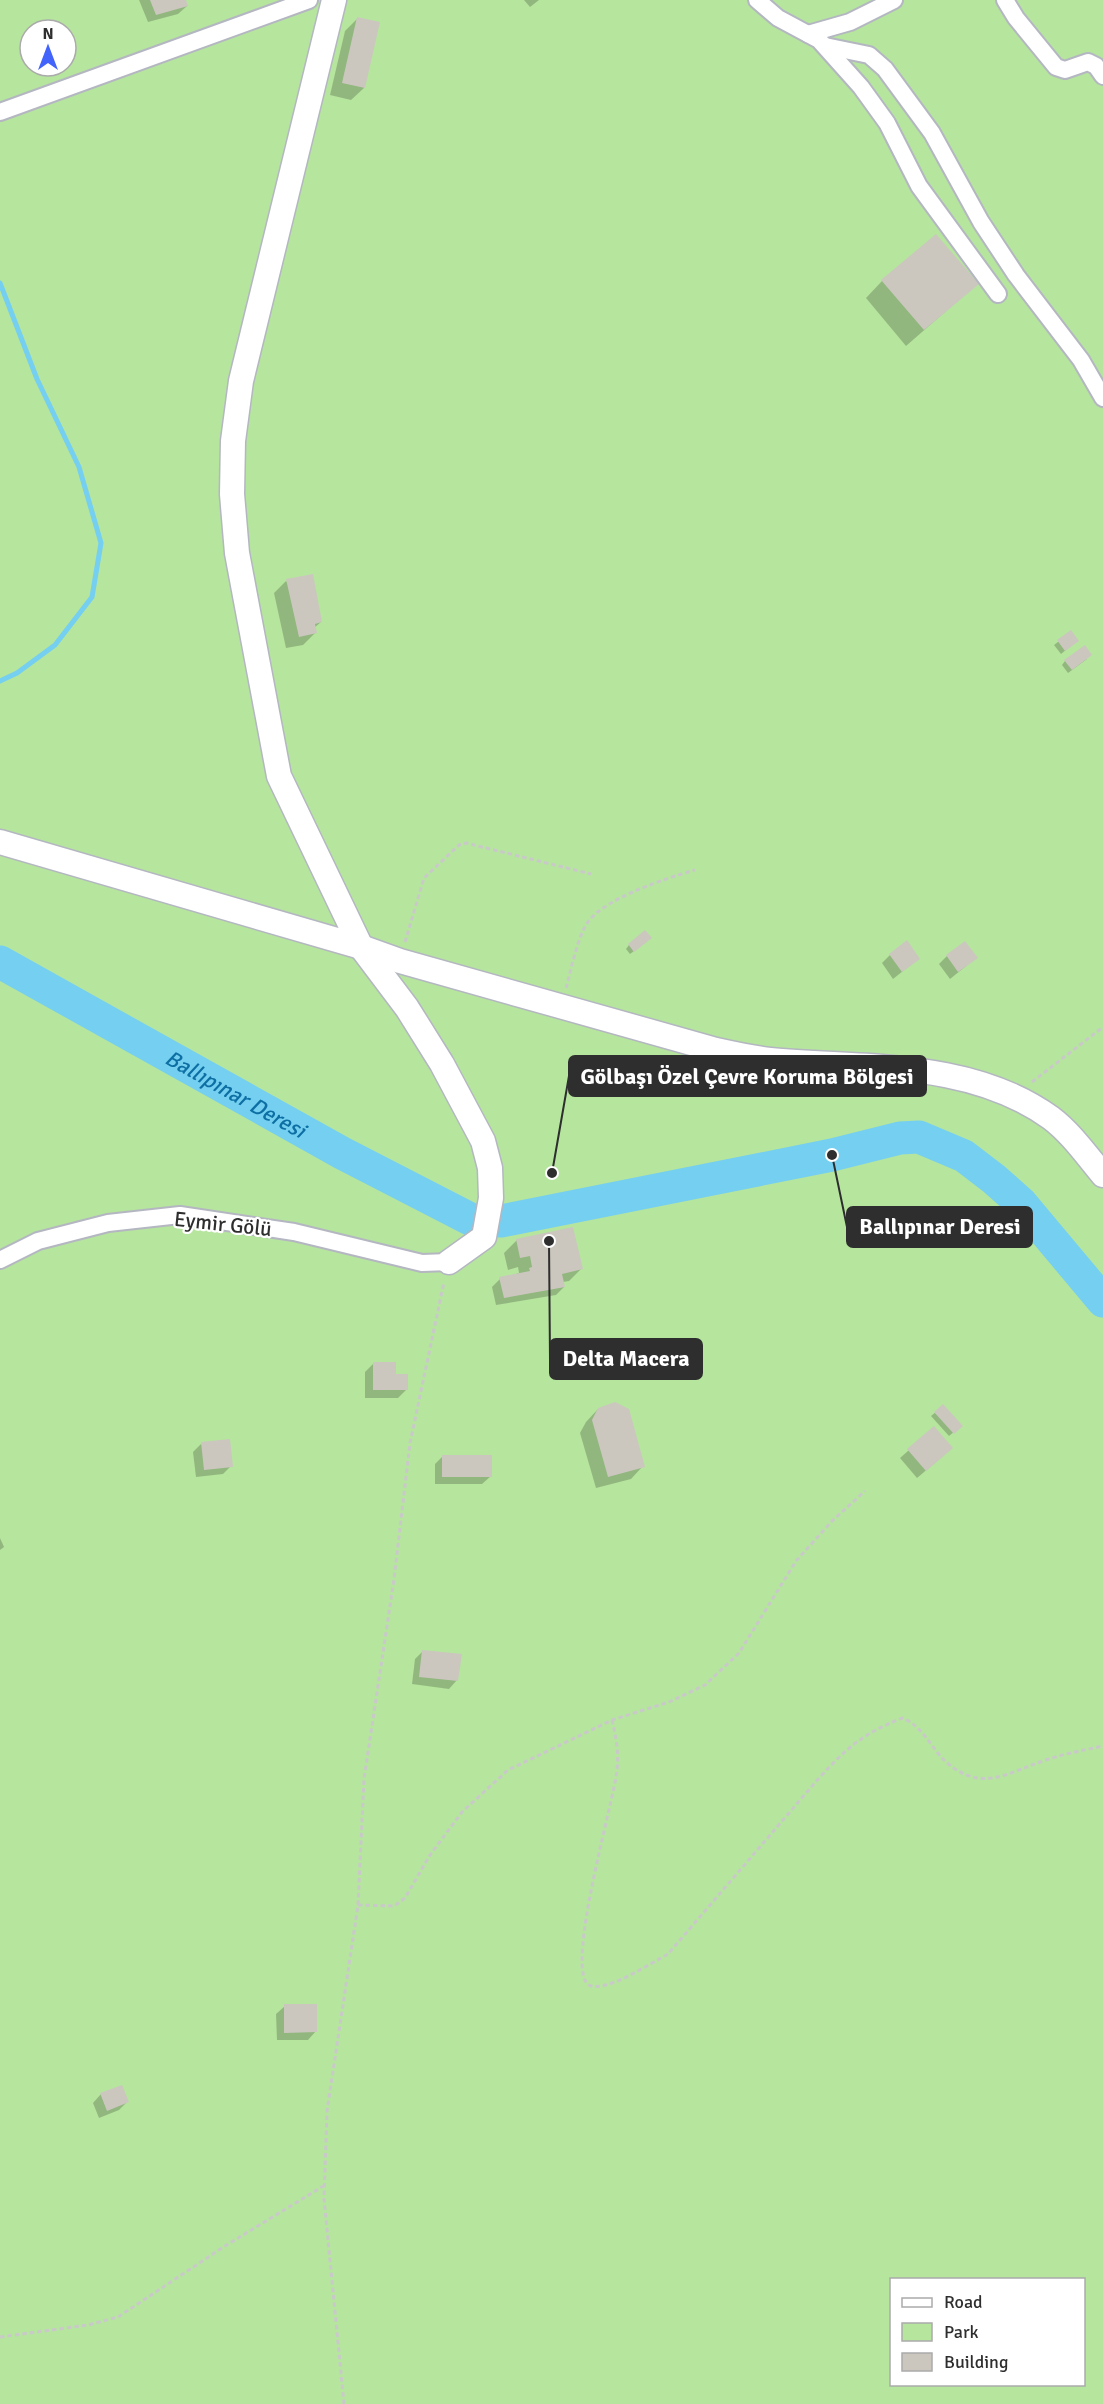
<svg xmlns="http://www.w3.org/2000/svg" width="1103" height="2404" font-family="Signika,sans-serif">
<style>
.park{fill:#b6e59e;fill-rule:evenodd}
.shadow{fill:#0003}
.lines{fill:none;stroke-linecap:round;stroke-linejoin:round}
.stream{stroke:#75cff0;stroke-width:5}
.river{stroke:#75cff0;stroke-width:33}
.building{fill:#cbc7bf}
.street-casing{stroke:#b4b7c1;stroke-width:20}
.secondary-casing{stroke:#b4b7c1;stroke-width:27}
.path{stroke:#c9c9c9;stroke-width:3;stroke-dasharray:4.5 3;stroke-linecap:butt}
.street{stroke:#fff;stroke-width:16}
.secondary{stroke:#fff;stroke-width:24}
.labels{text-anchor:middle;stroke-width:4.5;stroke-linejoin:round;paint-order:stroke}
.street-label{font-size:21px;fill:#2e2e2e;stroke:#fff}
.water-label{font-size:22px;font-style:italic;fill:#0d6fa3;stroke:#fff}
.leader{fill:none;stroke:#2e2e2e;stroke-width:2}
.callout-dot{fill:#2e2e2e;stroke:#fff;stroke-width:2}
.callout{fill:#2e2e2e;stroke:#2e2e2e;stroke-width:2}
.callout-label{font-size:22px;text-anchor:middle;font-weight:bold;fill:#fff}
</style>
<rect width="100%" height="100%" fill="#efe9e1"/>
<path class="park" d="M0,0H1103V2404H0ZM30,30H66V66H30ZM892,2280H1084V2384H892Z"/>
<g class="shadow">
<path d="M139,0H185L187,6L178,14L148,22Z"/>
<path d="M524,0H539L530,7Z"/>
<path d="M357,19L364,88L351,100L330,95L345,31Z"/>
<path d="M882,281L977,284L906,346L866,298Z"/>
<path d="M286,581L321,622L314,628L315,633L303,645L286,648L274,593Z"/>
<path d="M1071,632L1077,641L1061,654L1054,645Z"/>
<path d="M1087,659L1068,673L1062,665L1065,661Z"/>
<path d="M646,942L630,954L626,949L629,945Z"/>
<path d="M890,955L918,959L893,979L882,963Z"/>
<path d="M947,956L976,958L950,979L939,964Z"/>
<path d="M517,1240L581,1269L569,1281L563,1282L564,1287L556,1295L496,1305L492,1287L500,1279L519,1273L518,1267L508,1270L504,1253Z"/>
<path d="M373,1364L395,1375L406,1390L398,1398H365V1372Z"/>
<path d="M943,1406L961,1426L949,1436L931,1416Z"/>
<path d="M598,1409L643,1466L631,1479L596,1488L580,1433L586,1422Z"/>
<path d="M934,1428L943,1456L917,1478L900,1458Z"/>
<path d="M201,1444L231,1466L223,1474L196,1477L193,1452Z"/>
<path d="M443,1456L491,1476L482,1484H435V1464Z"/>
<path d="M0,1538L4,1547L0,1550Z"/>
<path d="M423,1651L457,1680L449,1689L412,1684L415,1659Z"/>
<path d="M285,2006L316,2031L308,2040H277L276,2014Z"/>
<path d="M101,2094L127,2102L119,2110L99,2118L93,2103Z"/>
</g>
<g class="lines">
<path class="stream" d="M0,283L37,379L79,467L101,543L92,597L55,645L17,673L0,681"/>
<g class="river">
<path id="s1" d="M0,962L342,1153L474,1221"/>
<path d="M501,1221L832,1155L900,1138L919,1137L964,1156L994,1179L1021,1203L1103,1301"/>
</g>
</g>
<g class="building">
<path d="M150,0H186L188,6L156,15Z"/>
<path d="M357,17L380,22L365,88L342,83Z"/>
<path d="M936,234L979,284L924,330L881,280Z"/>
<path d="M313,574L322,622L315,624L317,633L299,637L286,579Z"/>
<path d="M1071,630L1079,641L1065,651L1057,640Z"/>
<path d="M1085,645L1092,655L1072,670L1064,660Z"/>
<path d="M645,930L652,938L634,952L628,944Z"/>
<path d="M907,940L920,959L902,972L889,954Z"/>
<path d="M965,941L978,958L958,972L946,955Z"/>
<path d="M573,1227L583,1269L562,1274L565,1287L504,1298L499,1277L530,1271L529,1268L532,1267L530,1256L520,1258L516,1239Z"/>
<path d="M373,1362H396V1374H408V1390H373Z"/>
<path d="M615,1402L629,1409L645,1467L608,1477L592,1420L598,1408Z"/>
<path d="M943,1404L963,1426L954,1434L934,1412Z"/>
<path d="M934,1426L953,1448L926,1471L907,1449Z"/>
<path d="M230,1439L233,1467L204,1470L201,1442Z"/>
<rect x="442" y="1455" width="50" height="22"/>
<path d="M422,1650L462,1654L458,1681L419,1677Z"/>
<path d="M284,2004H317V2032L284,2033Z"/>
<path d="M122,2085L129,2102L107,2111L100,2093Z"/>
</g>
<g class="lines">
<defs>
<g id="street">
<path d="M757,0L778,18L819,40L861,87L887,123L919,186L998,294"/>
<path d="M1005,0L1016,18L1056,67L1065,70L1088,62L1096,66L1103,76"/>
<path d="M808,34L850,22L894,0"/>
<path d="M825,46L869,55L885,69L932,133L981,222L1016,275L1081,360L1103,398"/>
<path d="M0,112L309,0"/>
<path d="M0,1260L38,1241L108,1223L180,1215L294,1232L422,1263L449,1262"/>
</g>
<g id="secondary">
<path d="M334,0L241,381L233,441L232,494L237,553L279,776L361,947L407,1008L442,1064L483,1141L490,1168L491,1198L484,1237L449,1262"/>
<path d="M0,842L361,947L400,961L716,1050C734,1054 752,1058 770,1060C865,1069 969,1059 1051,1118C1071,1133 1087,1156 1103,1175"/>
</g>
</defs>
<use href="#street" class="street-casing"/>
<use href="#secondary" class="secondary-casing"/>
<g class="path">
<path d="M405,942L424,878L459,845L466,843L591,874"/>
<path d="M566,988C571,970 578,935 588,922C605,898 667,878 695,870"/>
<path d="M1032,1082L1103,1027"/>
<path d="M612,1720C616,1737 619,1753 617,1770C614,1801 564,1970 589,1985C604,1994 653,1962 668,1954L819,1778C849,1746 861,1735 902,1718C922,1725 931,1748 946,1762C983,1795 1012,1770 1049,1759C1067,1753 1085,1750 1103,1746"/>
<path d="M358,1905L394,1906L405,1898L430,1855L462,1812L508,1770L612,1720L669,1702L705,1685L739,1653L796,1561L832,1521L865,1491"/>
<path d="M0,2337L88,2325L118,2317L225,2246L325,2185"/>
<path d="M344,2404L324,2199L327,2111L358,1905L364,1779L394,1579L410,1443L444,1282"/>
</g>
<use href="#street" class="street"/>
<use href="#secondary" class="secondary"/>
</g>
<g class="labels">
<g class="street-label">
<text transform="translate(223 1224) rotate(6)" y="7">Eymir Gölü</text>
</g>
<g class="water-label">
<text dy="8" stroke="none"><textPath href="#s1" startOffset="270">Ballıpınar Deresi</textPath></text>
</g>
</g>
<path class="leader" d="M552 1173L569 1076M832 1155L847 1227M549 1241L550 1359"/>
<g class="callout-dot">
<circle cx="552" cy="1173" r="6"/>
<circle cx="832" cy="1155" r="6"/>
<circle cx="549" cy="1241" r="6"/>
</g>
<g class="callout">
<rect x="569" y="1056" width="357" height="40" rx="6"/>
<rect x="847" y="1207" width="185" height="40" rx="6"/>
<rect x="550" y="1339" width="152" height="40" rx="6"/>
</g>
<g class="callout-label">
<text x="747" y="1084">Gölbaşı Özel Çevre Koruma Bölgesi</text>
<text x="940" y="1234">Ballıpınar Deresi</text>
<text x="626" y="1366">Delta Macera</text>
</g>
<rect x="890" y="2278" width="195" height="108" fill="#ffffff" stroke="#ababab" stroke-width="1.5"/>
<rect x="902" y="2298" width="30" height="9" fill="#ffffff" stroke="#ababab" stroke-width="1.5"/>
<text x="944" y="2308" font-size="18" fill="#2e2e2e">Road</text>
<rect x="902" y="2323" width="30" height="18" fill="#b6e59e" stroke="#ababab" stroke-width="1.5"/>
<text x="944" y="2338" font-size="18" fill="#2e2e2e">Park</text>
<rect x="902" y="2353" width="30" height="18" fill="#cbc7bf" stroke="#ababab" stroke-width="1.5"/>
<text x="944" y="2368" font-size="18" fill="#2e2e2e">Building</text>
<g transform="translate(48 48)"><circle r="28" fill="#ffffff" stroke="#ababab" stroke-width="1.5"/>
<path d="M0-4.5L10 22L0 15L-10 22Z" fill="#4264fb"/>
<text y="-9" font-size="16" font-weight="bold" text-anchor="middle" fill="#2e2e2e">N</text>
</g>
</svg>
